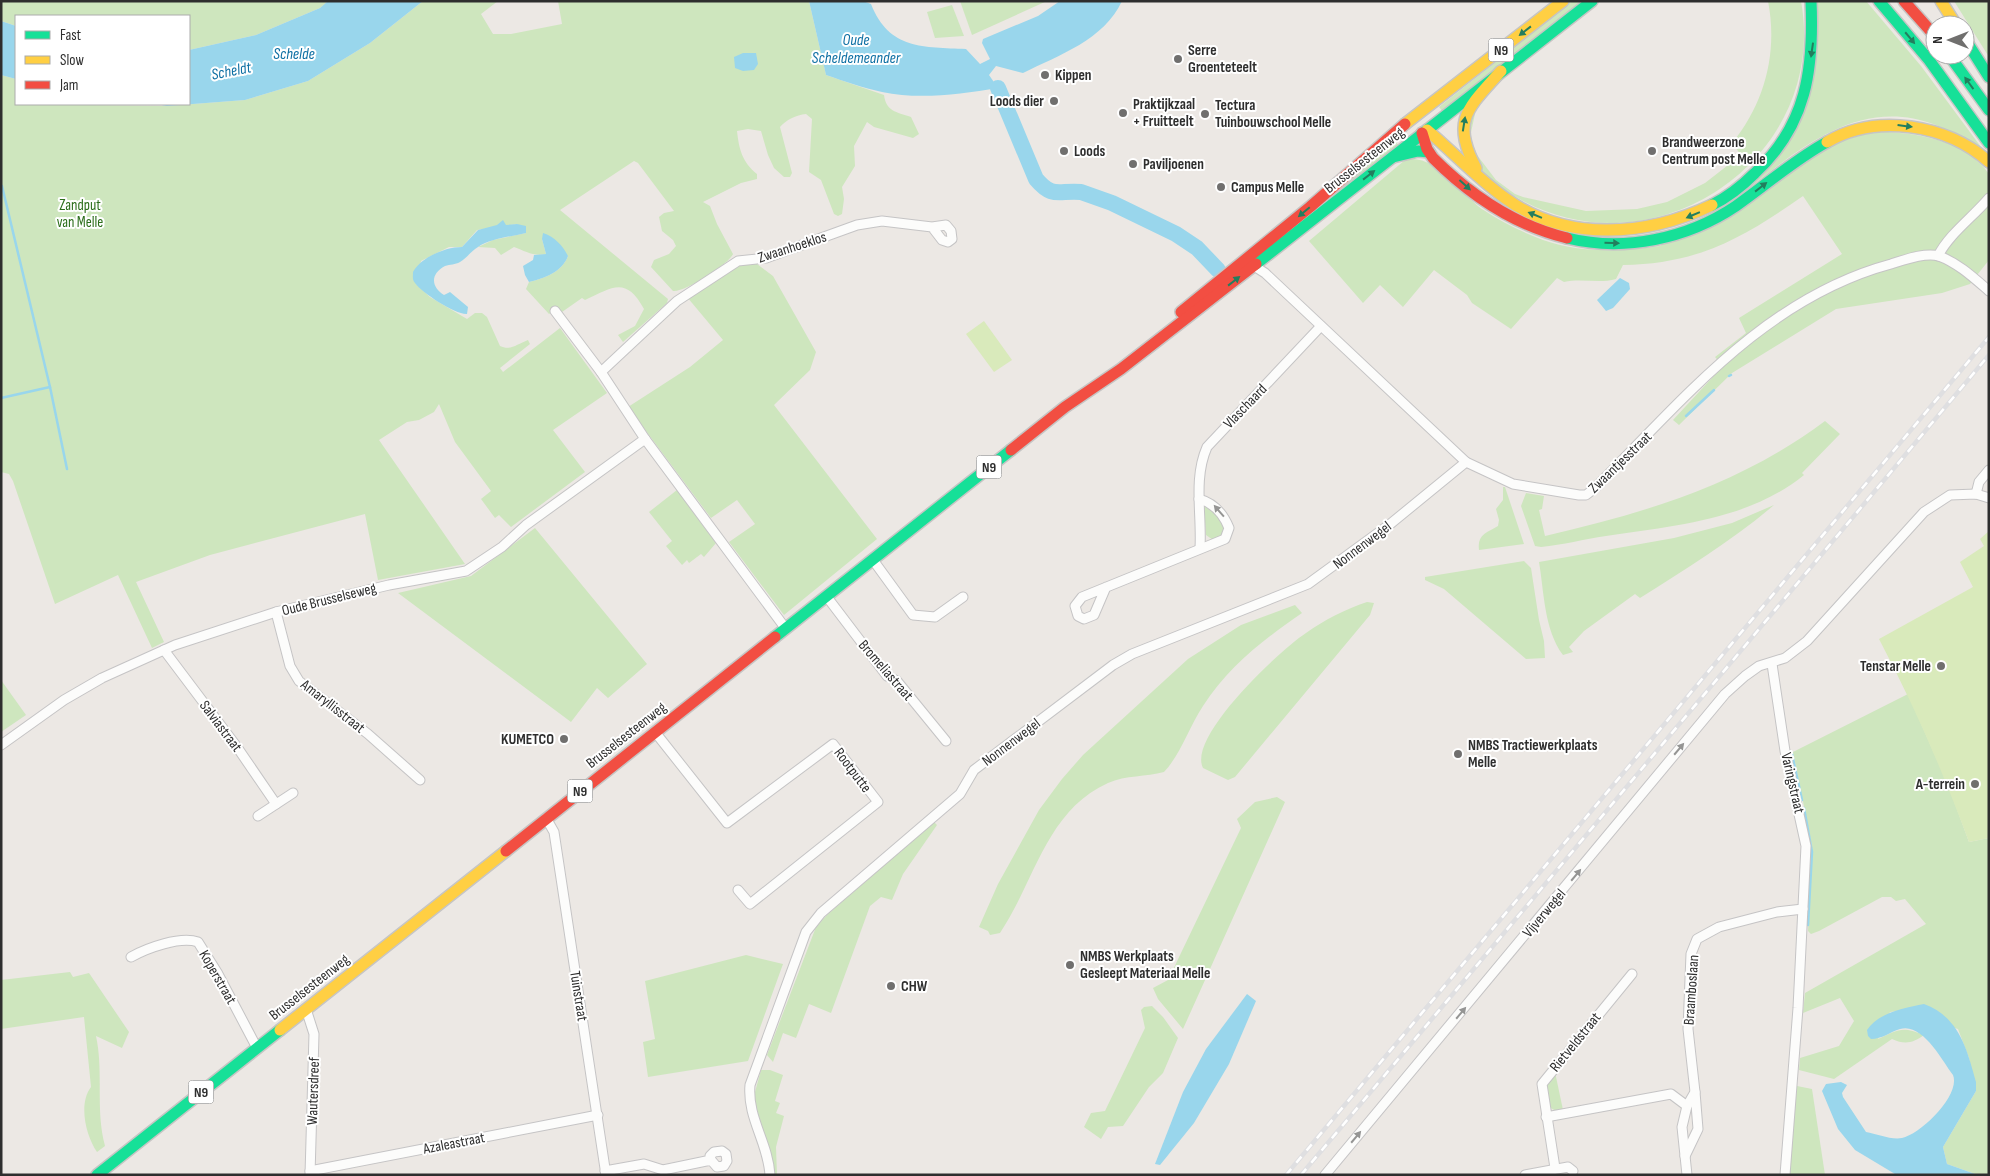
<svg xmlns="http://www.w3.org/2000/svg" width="1990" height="1176" font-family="'Sofia Sans Condensed',sans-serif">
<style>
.green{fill:#cee6be}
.pitch{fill:#d9eabb}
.water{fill:#99d6ec}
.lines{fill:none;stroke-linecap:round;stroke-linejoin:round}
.stream{stroke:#99d6ec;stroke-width:2.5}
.river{stroke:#99d6ec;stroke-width:16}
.street-casing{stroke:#c5c4c5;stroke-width:11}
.fast-casing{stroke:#c6c5c4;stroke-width:14}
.slow-casing{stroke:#c6c5c4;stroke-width:14}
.jam-casing{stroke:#c6c5c4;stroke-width:14}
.street{stroke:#fcfcfb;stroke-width:9}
.fast{stroke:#16e098;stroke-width:11}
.slow{stroke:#ffcf43;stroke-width:11}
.jam{stroke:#f24e42;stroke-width:11}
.rail-casing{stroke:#dfdfe1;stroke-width:4.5}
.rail{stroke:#fff;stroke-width:2.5;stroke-dasharray:8;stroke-linecap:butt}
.oneway{fill:#237e5e}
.oneway2{fill:#959594}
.poi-dot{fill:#706f6e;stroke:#fff;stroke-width:2}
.labels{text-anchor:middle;stroke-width:4;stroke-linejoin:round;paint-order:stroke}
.shield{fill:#fff;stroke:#6d6d6d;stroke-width:1}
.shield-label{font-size:14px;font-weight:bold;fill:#2e2e2e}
.poi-label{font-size:15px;font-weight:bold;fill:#2e2e2e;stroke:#fff;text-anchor:start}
.street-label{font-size:15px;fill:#2e2e2e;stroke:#fff}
.park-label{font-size:15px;fill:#2c6e1b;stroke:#fff}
.water-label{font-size:16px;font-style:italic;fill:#0d6fa3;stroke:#fff}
</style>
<rect width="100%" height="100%" fill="#ece8e4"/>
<g class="green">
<path d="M1,1H328L320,8L256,35L189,50V16H16V26L1,21Z"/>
<path d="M423,1H498L481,14L493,34H511L562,24L558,1H809L826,75L884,95C886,111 896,112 911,117L919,134L913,138L874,127L867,122L854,146L855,166L842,187L844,199L842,214L838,216L834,214L821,180L809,172L812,119L806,114C796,115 786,120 780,127L792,173L790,177H784L774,168L768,155L761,131L748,129L737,131C739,149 742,162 757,174V179L741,183L703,202L710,206L717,224L733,254C730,263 684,293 673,291L651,267L654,260L669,254L676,246L673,240L662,231L659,217L664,213L674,211L638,163L634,161L560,210L668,299L667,303L623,342L618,335L635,326L644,309C626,276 613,287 585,300L582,298L562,312L559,308L549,314L526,289L529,282C545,278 562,272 568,256L542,239L546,254C534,257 525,251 514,247L501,255L495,248L478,247L493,240L526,233L517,224L477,230L462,247H449L421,261L416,284L430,297L467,319L475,313H482L487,317L500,346C511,351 517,344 528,340L530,344L500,368L503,372L560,328L607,393L553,430L585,472L511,527L499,515L495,518L481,499L491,491L455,442L439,404L434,412L419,420L407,422L379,440L465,564L378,580L365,514L210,555L136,582L164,642L152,648L118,575L55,604L13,481L9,474L1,472V75L16,79V104L167,106L245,100L308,81L370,43Z"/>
<path d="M960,1H1047L972,35Z"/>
<path d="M1572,1H1585L1443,112L1439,107Z"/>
<path d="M1768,1H1801C1829,155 1660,274 1523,201C1503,190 1478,173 1469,150C1466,141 1470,126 1470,116L1475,114L1470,137L1477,155L1496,180L1515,194L1523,197L1586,211L1637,209L1667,202L1705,183L1741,155L1732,143C1765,103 1778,52 1768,1Z"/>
<path d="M1815,1H1866L1921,66L1981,147C1966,140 1951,131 1936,125C1857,95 1797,151 1739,196L1793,134Z"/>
<path d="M1954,1H1989V57Z"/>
<path d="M952,5L964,36L935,38L927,12Z"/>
<path d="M1874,131C1914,133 1964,138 1989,174V260L1970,284L1942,293L1836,309L1732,373L1679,425L1673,420L1723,366L1715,357L1746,333L1739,318L1842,254L1803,196C1743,238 1698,264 1623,265L1616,279C1599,284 1582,278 1564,282L1557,278L1511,329L1472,303L1467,295L1434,270L1403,307L1380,285L1363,303L1309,241L1405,160C1434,152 1461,194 1482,209C1501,222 1522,232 1543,240C1580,253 1622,252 1660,246L1836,143Z"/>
<path d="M1395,141L1400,147L1351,186L1290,226Z"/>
<path d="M748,264H757L773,276L816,352L810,370L774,405L877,539L784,615L729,542L755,524L737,500L711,518L628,407L690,367L723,340L687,297L736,266Z"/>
<path d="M1825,421L1840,434L1802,473L1804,475C1749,520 1673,526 1606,536C1584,539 1563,545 1541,547L1535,546L1521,506L1526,493L1544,496L1542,509L1539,510L1545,536C1648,512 1739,485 1825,421Z"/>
<path d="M1503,487H1505L1524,544L1479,550C1477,535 1486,533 1498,526L1499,520L1496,509L1503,500Z"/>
<path d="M677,490L716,543L704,557L701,554L689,563L687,560L682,565L666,546L672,541L649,512Z"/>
<path d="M1206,505L1214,510L1225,529L1224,535L1213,540L1206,535L1204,508Z"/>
<path d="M1774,505C1733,540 1686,569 1640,598L1635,594L1584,631L1569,647L1573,652L1563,655C1544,630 1544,591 1539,562L1674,538L1732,523Z"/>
<path d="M535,528L647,664L608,698L597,688L571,722L398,593L471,576Z"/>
<path d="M1524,561L1531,568L1539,620L1544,641L1545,658L1526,659L1444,589L1425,580V577Z"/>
<path d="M1367,602L1374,603L1370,615L1235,777L1228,780L1203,768C1187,737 1280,650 1306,633C1324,620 1346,609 1367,602Z"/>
<path d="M1295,605L1302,613C1263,640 1229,666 1203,706C1189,727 1181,754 1164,772C1146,777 1126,775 1108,783C1046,811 1035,881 1000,933L990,935L988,931L979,927L998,884L1039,810L1062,779L1083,755L1188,659L1241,625Z"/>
<path d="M1,680L26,715L1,732Z"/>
<path d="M1908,694L1948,785L1969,842L1989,838V1175H1978L1947,1164L1943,1147L1976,1091L1969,1058L1958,1029L1899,1011L1890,1012L1878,1039C1899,1029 1902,1026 1924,1035C1913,1043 1905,1045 1892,1039L1834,1079L1799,1070L1800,1058L1839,1046L1854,1021L1840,998L1803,1013L1805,993L1926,924L1905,899L1896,901L1891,897H1882L1819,931L1811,934L1808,931L1812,846L1793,752Z"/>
<path d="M1277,797L1285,802L1183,1029L1158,999L1153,988L1168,980L1241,828L1237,819L1255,802Z"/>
<path d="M934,822L937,825L903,874L892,900L881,897L870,906L831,1013L809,1004L796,1038L783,1033L773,1062L767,1055L816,927L827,915Z"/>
<path d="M746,955L783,964L748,1061L648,1077L643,1042L655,1039L645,981Z"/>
<path d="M70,972L73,977L89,973L129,1032L122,1048L96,1036C104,1073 95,1109 105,1146L97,1152C86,1136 78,1104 91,1087L84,1017L1,1029V980Z"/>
<path d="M1152,1006L1163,1017L1178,1038L1163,1073L1149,1087L1123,1126L1108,1127L1101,1139L1084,1127L1091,1113L1105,1111L1145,1028L1141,1010L1144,1007Z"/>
<path d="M761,1070H770L783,1075L775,1101L780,1103L776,1113L784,1116L776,1147L777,1175H774L755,1103V1092Z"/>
<path d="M1555,1072L1563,1110L1556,1111L1549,1107L1545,1085Z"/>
<path d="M1797,1086L1812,1089L1825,1175H1789Z"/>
</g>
<g class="pitch">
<path d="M984,321L1012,360L994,372L966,334Z"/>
<path d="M1989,531V838L1969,842C1943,772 1914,705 1879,639L1973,587L1960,562L1984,546L1980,539Z"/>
</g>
<g class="water">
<path d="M328,1H423L370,43L308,81L245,100L167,106L156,104H189V50L256,35L320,8Z"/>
<path d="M809,1H863L871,4C889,50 924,47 966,49L980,64L990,59L982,43L983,39L1038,16L1060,1H1122C1104,40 1059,55 1023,73L996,66L989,75L998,88C960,94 920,100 882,92C863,88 844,81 826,75Z"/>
<path d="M1,21L16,26V79L1,75Z"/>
<path d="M743,53H756L758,64L754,70L743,71L735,68L734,57Z"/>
<path d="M503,220L506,225L517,224L526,226V233C510,237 491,238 478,247C471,251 467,258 460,262C455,265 450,264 445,266C430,274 431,287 444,295L450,292L468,307L467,314C456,315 422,293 415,283C412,280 413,276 413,272C421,257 446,247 462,247L478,230L497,225Z"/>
<path d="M543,233C554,236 563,246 568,256C562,272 545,278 529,282L525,275L523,266L533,260L534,255L546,254L542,239Z"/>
<path d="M1620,278L1629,283L1630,289L1613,308L1606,311L1597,300Z"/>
<path d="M1247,994L1256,1001L1229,1064L1194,1123L1160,1165L1155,1164L1183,1092L1206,1049Z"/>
<path d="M1924,1004C1959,1017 1967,1049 1976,1082V1091L1943,1147L1947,1164L1978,1175L1895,1174L1855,1150L1838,1129L1822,1091L1826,1084L1841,1082L1847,1085L1842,1093L1843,1097L1866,1132C1877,1134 1891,1140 1902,1138C1921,1134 1961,1095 1953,1075C1942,1060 1922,1022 1900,1029C1890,1032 1882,1039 1871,1039L1868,1036L1867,1030C1879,1012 1905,1008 1924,1004Z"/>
</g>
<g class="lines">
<g class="stream">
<path d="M2,186L50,387L67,469"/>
<path d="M1729,376L1731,375"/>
<path d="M1,398L50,387"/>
<path d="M1686,416L1714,390"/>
<path d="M1792,754L1802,800"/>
<path d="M1804,808L1812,852L1808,925"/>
</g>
<path class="river" d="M998,88L1036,179C1053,199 1058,190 1081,192L1112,203L1176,234L1197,248L1218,270"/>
<defs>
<g id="street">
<path d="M1938,256C1949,234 1973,217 1989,198"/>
<path d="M1251,264L1265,273L1466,462L1513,484L1579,495H1586L1595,488C1683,400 1765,298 1891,264C1904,260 1925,252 1939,256C1958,263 1974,278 1989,291"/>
<path d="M555,311L601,372L645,439L786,629"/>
<path d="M601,372L677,301L738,261L766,258L857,225L882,221L932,227L946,225L951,231L952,239L948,242L942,240L932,227"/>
<path d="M1976,494L1979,482L1989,470"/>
<path d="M1200,548C1202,514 1193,479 1207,447L1321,326"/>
<path d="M873,560L913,615L935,617L963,597"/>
<path d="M1106,587L1094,615L1084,619L1078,616L1075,606L1082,597L1225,539L1229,528C1223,513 1214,503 1199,499"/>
<path d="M827,597L887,676L897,681L946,741"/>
<path d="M276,612L290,666L299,681L368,734L420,780"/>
<path d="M164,650L237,747L276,804"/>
<path d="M1772,664L1785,751L1806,846L1798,1008L1785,1175"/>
<path d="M655,732L727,823L833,744L878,802L750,904L738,890"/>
<path d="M1,745L64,700L102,678L175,645L276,612L389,585L466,571L502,547L526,525L645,439"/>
<path d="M258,816L293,793"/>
<path d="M546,818L554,832L606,1175"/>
<path d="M131,957C147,948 180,936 198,942L218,974L257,1048"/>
<path d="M306,1009L314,1034L310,1175"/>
<path d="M1546,1117L1671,1094L1687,1106"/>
<path d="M1685,1156L1698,1129L1695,1092"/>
<path d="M1555,1168L1542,1084L1632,974"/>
<path d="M310,1171L598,1115"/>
<path d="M605,1171L644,1164L663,1170L711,1160L717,1167L724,1166L727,1161L726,1154L722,1151L714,1152L710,1156L711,1160"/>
<path d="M770,1175C768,1142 747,1118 750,1085L806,932L821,913L960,794L974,770L1113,665L1132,654L1308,584L1389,525L1466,462"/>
<path d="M1325,1175L1725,694L1745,676L1759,666L1785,658L1807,641L1924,512L1950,495L1976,494L1989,498"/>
<path d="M1525,1175L1568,1167L1573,1171"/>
<path d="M1687,1175L1682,1127L1687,1106L1695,1092L1688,1029L1691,954L1697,939L1719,927L1777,912L1803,909"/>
</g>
<g id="fast">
<path d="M1879,1L1929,60L1989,143"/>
<path d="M1965,39L1989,77"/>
<path d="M1949,55L1989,110"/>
<path d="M1393,157L1418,151L1429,152"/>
<path d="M1712,205C1728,197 1743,185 1755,173C1807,125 1814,68 1811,1"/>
<path d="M1567,238C1624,252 1687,239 1736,206C1766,185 1794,160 1827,142"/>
<path d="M1256,264L1592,1"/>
<path d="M775,637L1011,450"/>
<path d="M97,1175L280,1030"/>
</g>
<g id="slow">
<path d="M1941,1L1956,25"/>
<path d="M1405,124L1563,1"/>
<path d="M1427,130C1453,152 1477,178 1505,198C1566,243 1647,236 1712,205"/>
<path d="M1827,142C1876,113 1947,124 1989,162"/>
<path d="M1476,168C1450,120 1469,107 1501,71"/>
<path d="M280,1030L506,851"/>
</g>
<g id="jam">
<path d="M1904,1L1935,36"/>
<path d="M1422,133L1427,149L1433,158C1471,196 1514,225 1567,238"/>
<path d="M1181,312L1310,207L1405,124"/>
<path d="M1011,450L1065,407L1121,369L1256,264"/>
<path d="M506,851L775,637"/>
</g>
</defs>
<use href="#street" class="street-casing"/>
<use href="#fast" class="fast-casing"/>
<use href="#slow" class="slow-casing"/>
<use href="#jam" class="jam-casing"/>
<use href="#street" class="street"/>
<use href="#fast" class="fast"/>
<use href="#slow" class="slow"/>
<use href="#jam" class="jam"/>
<defs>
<g id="rail">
<path d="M1286,1175L1989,337"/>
<path d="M1301,1175L1989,355"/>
</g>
</defs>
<use href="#rail" class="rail-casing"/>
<use href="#rail" class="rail"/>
</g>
<defs><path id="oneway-solid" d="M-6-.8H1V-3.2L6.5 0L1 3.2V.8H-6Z" transform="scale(1.25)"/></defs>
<g class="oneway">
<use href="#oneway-solid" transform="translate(1525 31) rotate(142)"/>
<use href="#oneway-solid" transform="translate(1910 38) rotate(50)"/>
<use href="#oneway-solid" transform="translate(1812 50) rotate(98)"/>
<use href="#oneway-solid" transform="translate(1969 83) rotate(-126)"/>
<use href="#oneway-solid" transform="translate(1464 124) rotate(-81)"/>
<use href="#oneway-solid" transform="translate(1905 126) rotate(7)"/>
<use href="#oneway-solid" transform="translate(1369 175) rotate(-38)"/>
<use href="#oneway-solid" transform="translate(1465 185) rotate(42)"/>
<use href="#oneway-solid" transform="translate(1761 187) rotate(-38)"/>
<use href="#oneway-solid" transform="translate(1304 212) rotate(140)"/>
<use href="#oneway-solid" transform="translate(1535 215) rotate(-158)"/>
<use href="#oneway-solid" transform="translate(1693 215) rotate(157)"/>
<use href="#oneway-solid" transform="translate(1612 243) rotate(1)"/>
<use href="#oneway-solid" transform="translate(1234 281) rotate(-38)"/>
</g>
<g class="oneway2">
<use href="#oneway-solid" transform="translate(1219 511) rotate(-131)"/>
<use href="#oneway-solid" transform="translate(1679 749) rotate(-50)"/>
<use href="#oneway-solid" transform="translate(1576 875) rotate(-50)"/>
<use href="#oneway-solid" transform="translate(1461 1013) rotate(-50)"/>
<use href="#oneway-solid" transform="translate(1356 1137) rotate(-50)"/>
</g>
<g class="poi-dot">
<circle cx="1178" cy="59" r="5"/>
<circle cx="1045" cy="75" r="5"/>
<circle cx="1054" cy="101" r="5"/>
<circle cx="1123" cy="113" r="5"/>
<circle cx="1205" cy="114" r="5"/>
<circle cx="1064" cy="151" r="5"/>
<circle cx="1652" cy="151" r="5"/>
<circle cx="1133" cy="164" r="5"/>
<circle cx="1221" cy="187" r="5"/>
<circle cx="1941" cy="666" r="5"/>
<circle cx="564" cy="739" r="5"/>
<circle cx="1458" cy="754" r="5"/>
<circle cx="1975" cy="784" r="5"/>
<circle cx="1070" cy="965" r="5"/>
<circle cx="891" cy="986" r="5"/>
</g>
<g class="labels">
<g class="shield">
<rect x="1488.5" y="38.5" width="25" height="23" rx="4"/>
<rect x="976.5" y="455.5" width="25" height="23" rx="4"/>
<rect x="567.5" y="779.5" width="25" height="23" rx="4"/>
<rect x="188.5" y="1080.5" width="25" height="23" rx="4"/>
</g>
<g class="shield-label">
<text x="1501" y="55">N9</text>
<text x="989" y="472">N9</text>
<text x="580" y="796">N9</text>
<text x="201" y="1097">N9</text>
</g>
<g class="poi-label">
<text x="1188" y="55">Serre<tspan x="1188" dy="17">Groenteteelt</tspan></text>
<text x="1055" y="80">Kippen</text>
<text x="1044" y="106" text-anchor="end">Loods dier</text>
<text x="1133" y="109">Praktijkzaal<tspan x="1133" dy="17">+ Fruitteelt</tspan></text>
<text x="1215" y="110">Tectura<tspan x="1215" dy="17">Tuinbouwschool Melle</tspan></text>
<text x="1662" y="147">Brandweerzone<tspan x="1662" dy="17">Centrum post Melle</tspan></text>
<text x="1074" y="156">Loods</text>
<text x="1143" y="169">Paviljoenen</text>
<text x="1231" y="192">Campus Melle</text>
<text x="1931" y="671" text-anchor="end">Tenstar Melle</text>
<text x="554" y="744" text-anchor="end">KUMETCO</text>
<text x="1468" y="750">NMBS Tractiewerkplaats<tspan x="1468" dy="17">Melle</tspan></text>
<text x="1965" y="789" text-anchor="end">A-terrein</text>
<text x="1080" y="961">NMBS Werkplaats<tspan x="1080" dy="17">Gesleept Materiaal Melle</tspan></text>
<text x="901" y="991">CHW</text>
</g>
<g class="street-label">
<text transform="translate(1364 160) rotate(-38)" y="5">Brusselsesteenweg</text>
<text transform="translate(792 247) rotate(-18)" y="5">Zwaanhoeklos</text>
<text transform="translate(1245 406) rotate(-46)" y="5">Vlaschaard</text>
<text transform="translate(1620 462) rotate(-44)" y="5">Zwaantjesstraat</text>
<text transform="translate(1362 545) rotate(-37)" y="5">Nonnenwegel</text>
<text transform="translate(329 599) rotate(-14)" y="5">Oude Brusselseweg</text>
<text transform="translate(886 670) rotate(49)" y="5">Bromeliastraat</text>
<text transform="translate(333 706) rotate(38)" y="5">Amaryllisstraat</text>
<text transform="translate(221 726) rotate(53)" y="5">Salviastraat</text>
<text transform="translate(626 735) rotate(-38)" y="5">Brusselsesteenweg</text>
<text transform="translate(1011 742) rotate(-37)" y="5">Nonnenwegel</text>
<text transform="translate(853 770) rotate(53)" y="5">Rootputte</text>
<text transform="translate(1793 783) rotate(77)" y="5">Varingstraat</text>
<text transform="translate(1544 913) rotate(-50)" y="5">Vijverwegel</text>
<text transform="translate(218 977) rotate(60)" y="5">Koperstraat</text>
<text transform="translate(309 987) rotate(-38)" y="5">Brusselsesteenweg</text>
<text transform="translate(1691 990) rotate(-86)" y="5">Braamboslaan</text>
<text transform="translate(579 996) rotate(81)" y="5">Tuinstraat</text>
<text transform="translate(1575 1042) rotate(-51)" y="5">Rietveldstraat</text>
<text transform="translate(313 1091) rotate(-88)" y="5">Wautersdreef</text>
<text transform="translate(454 1143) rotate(-11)" y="5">Azaleastraat</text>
</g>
<g class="park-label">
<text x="80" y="210">Zandput<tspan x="80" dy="17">van Melle</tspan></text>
</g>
<g class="water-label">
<text x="856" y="45">Oude<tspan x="856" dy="18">Scheldemeander</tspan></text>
<text x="294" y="59">Schelde</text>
<text transform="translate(231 70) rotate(-11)" y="6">Scheldt</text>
</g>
</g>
<rect width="1990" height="1176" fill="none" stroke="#2e2e2e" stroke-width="5"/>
<rect x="15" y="15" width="175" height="90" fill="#ffffff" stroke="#ababab"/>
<rect x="25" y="31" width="25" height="8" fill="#16e098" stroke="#ababab"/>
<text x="60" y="40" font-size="15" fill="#2e2e2e">Fast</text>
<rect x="25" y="56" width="25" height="8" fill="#ffcf43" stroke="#ababab"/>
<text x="60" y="65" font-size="15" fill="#2e2e2e">Slow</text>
<rect x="25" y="81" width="25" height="8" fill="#f24e42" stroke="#ababab"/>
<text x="60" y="90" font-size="15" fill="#2e2e2e">Jam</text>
<g transform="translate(1950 40) rotate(270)"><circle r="24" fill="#ffffff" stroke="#ababab"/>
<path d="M0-4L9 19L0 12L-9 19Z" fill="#706f6e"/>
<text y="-8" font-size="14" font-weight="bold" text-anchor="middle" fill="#2e2e2e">N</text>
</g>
</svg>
